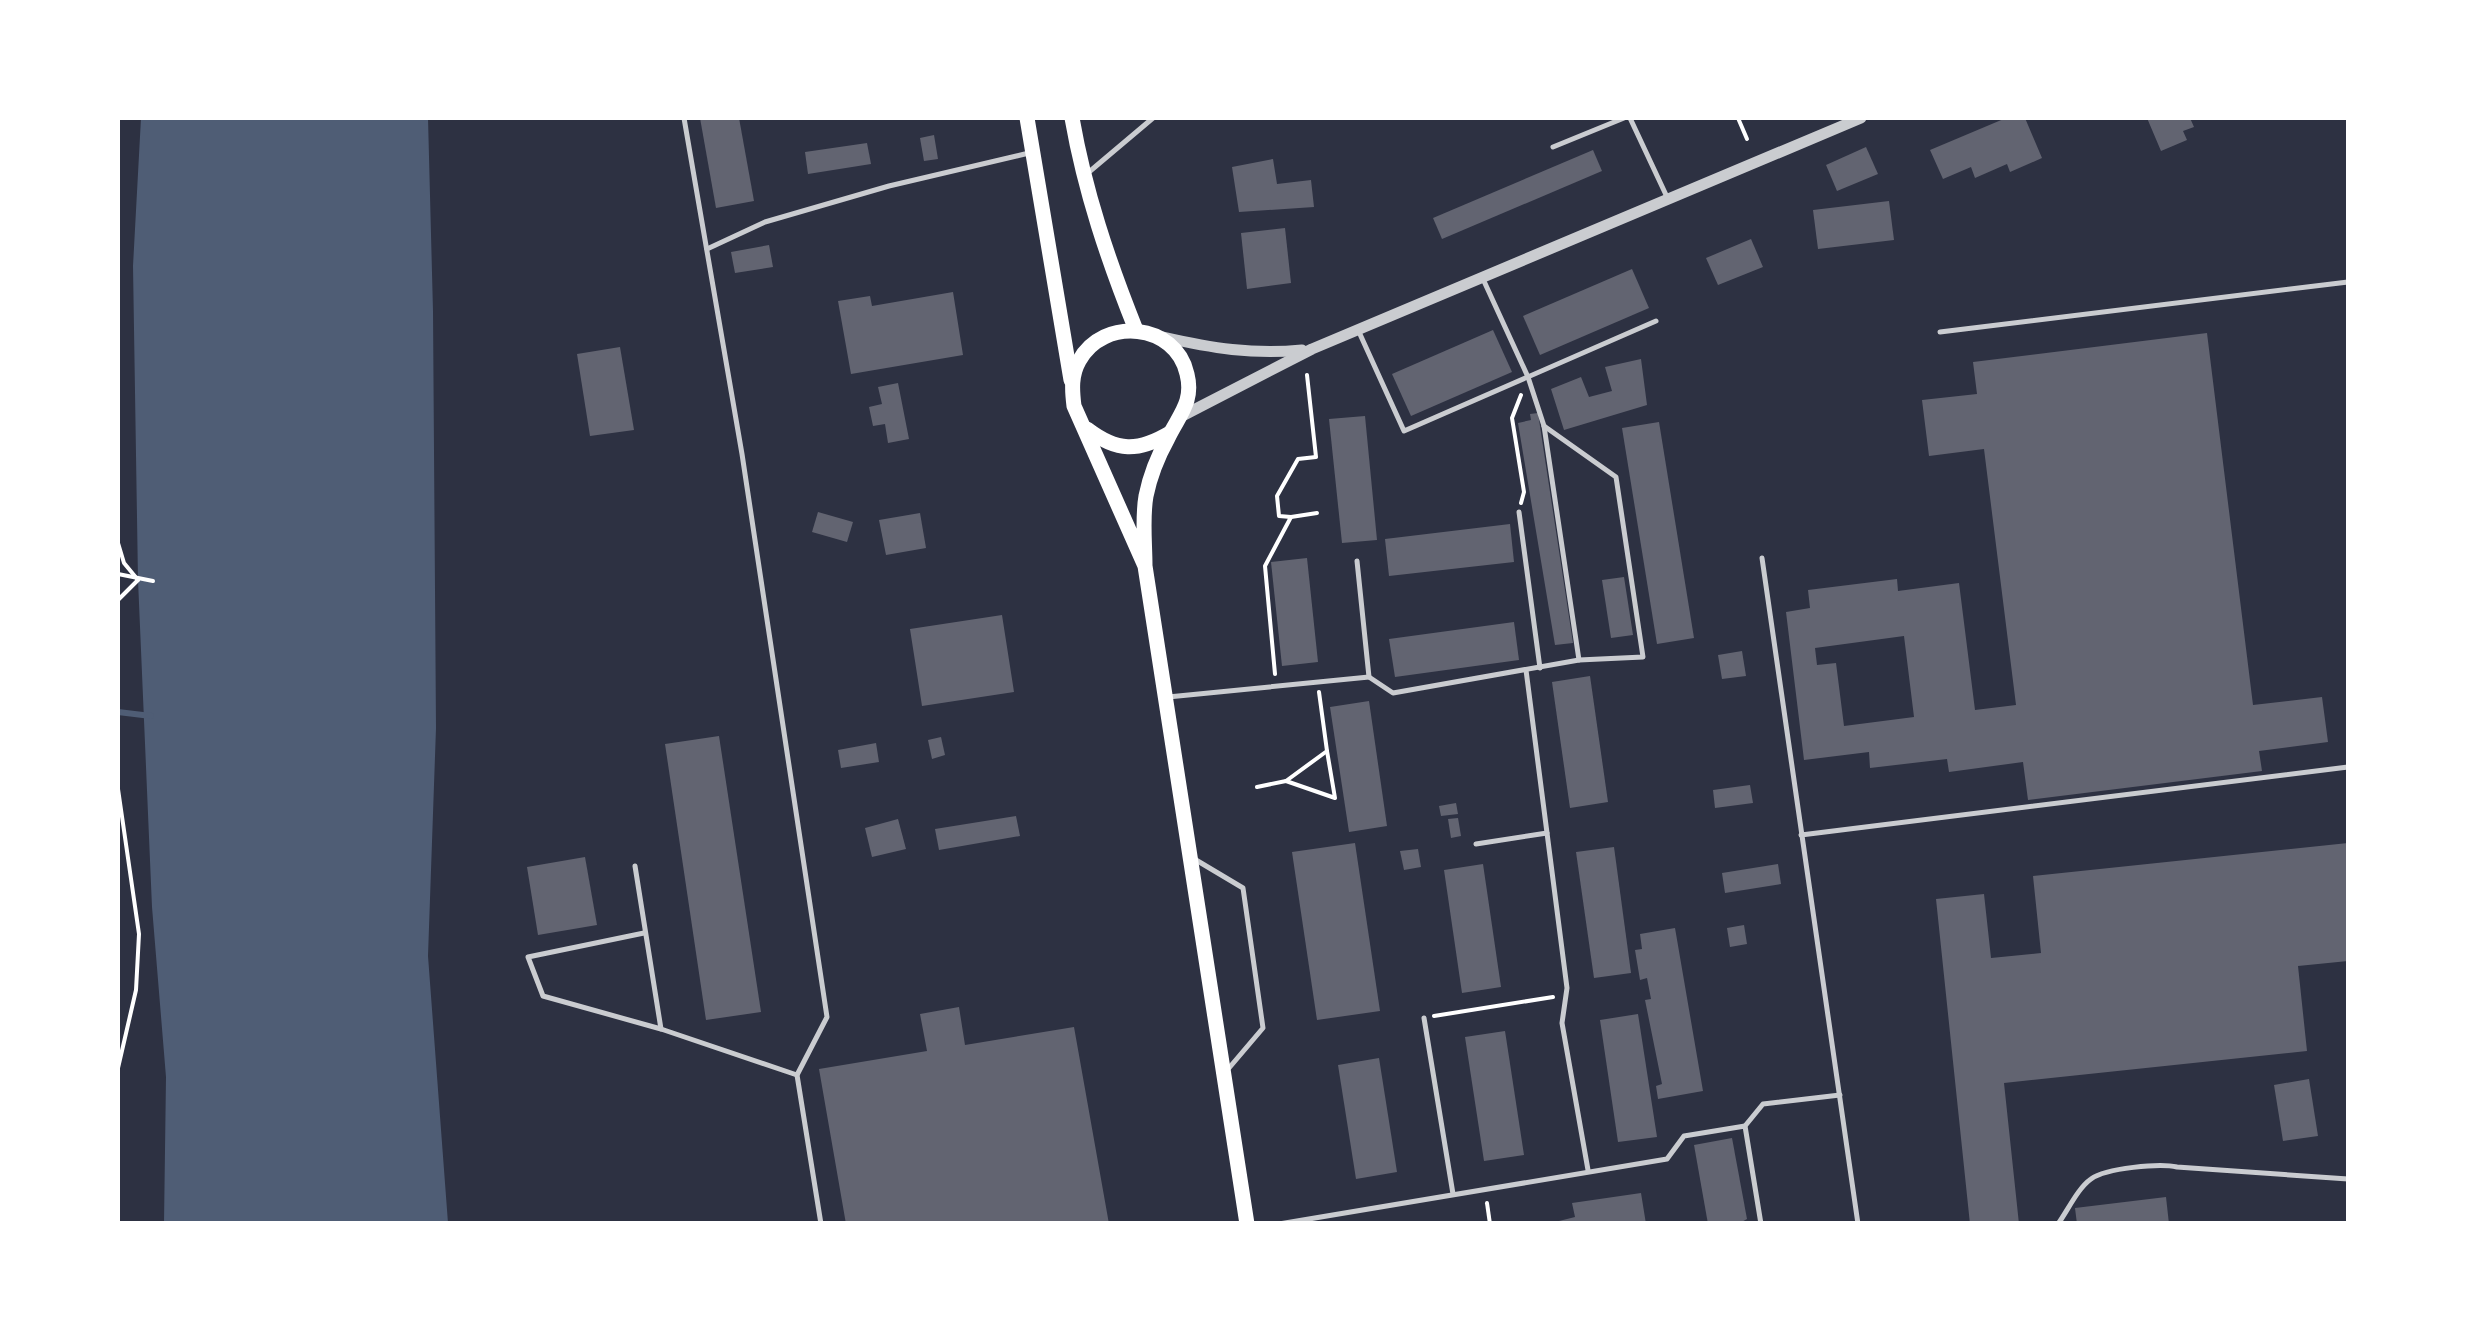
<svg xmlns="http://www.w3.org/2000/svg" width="2466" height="1341" font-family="'Fira Sans Condensed',sans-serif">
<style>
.water{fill:#4f5d75}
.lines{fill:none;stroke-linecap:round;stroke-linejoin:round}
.stream{stroke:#4f5d75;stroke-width:6}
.building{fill:#626471;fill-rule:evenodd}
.path{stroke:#fff;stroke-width:4}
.service{stroke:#caccd0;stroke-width:5}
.tertiary{stroke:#caccd0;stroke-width:11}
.primary{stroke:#fff;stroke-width:15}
</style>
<rect width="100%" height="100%" fill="#2d3142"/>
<path class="water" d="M141,118H428L433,311L436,728L428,956L448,1223H164L166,1077L152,907L138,580L133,266Z"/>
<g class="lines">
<path class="stream" d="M118,712L151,716"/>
</g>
<g class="building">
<path d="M700,118H739L754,201L716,208Z"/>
<path d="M2006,118H2025L2042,158L2010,172L2007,164L1975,178L1971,167L1943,179L1930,150Z"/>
<path d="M2147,118H2190L2194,127L2183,131L2187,140L2161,151Z"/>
<path d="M934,135L938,159L924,161L920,138Z"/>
<path d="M867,143L871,164L808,174L805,152Z"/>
<path d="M1866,147L1878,174L1837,191L1826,165Z"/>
<path d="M1593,150L1602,171L1442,239L1433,218Z"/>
<path d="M1273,159L1277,184L1311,180L1314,207L1239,212L1232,167Z"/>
<path d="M1889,201L1894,240L1818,249L1813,210Z"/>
<path d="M1285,228L1291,283L1247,289L1241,233Z"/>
<path d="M1751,239L1763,267L1718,285L1706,258Z"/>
<path d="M769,245L773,267L735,273L731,252Z"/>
<path d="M1632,269L1649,308L1540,355L1523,316Z"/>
<path d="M953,292L963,355L851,374L838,301L870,296L872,306Z"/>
<path d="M1493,330L1512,372L1411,416L1392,374Z"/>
<path d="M2207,333L2253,705L2322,697L2328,742L2259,751L2262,771L2028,800L2023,762L1949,772L1947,759L1870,768L1869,752L1804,760L1786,612L1810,608L1808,590L1897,579L1898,591L1959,583L1975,710L2016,705L1984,449L1929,456L1922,400L1977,394L1973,362ZM1904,636L1914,717L1844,726L1836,663L1817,665L1815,648Z"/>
<path d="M620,347L634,430L590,436L577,354Z"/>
<path d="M1641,359L1647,405L1564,430L1551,389L1581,377L1589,397L1612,391L1605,367Z"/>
<path d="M898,383L909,439L888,443L885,424L873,426L869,407L882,404L878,387Z"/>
<path d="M1538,413L1573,643L1555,645L1518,423L1531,420L1530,414Z"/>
<path d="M1365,416L1377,540L1342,543L1329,419Z"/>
<path d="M1659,422L1694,638L1657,644L1622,428Z"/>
<path d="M818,512L853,522L847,542L812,532Z"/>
<path d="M920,513L926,548L886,555L879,520Z"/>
<path d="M1510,524L1514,562L1389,576L1385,539Z"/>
<path d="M1307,558L1318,662L1282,666L1271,562Z"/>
<path d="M1624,577L1633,635L1611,638L1602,580Z"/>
<path d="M1002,615L1014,692L922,706L910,629Z"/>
<path d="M1514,622L1519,660L1395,677L1389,639Z"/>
<path d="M1742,651L1746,676L1722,679L1718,655Z"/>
<path d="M1590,676L1608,802L1570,808L1552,682Z"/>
<path d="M1369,701L1387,826L1349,832L1330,707Z"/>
<path d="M719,736L761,1012L706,1020L665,744Z"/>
<path d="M941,737L945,755L932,759L928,740Z"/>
<path d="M876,743L879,762L841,768L838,750Z"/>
<path d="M1750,785L1753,803L1715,808L1713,790Z"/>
<path d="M1456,803L1458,814L1441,816L1439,806Z"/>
<path d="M1016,816L1020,836L939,850L935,829Z"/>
<path d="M1458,818L1461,836L1451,838L1448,819Z"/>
<path d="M898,819L906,849L872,857L865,828Z"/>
<path d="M1355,843L1380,1011L1317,1020L1292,852Z"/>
<path d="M2348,843V961L2298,966L2307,1051L2004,1083L2019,1224H1970L1936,899L1984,894L1991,958L2041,953L2033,876Z"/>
<path d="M1614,847L1631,973L1594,978L1576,852Z"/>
<path d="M1418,849L1421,867L1404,870L1400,851Z"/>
<path d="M585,857L597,925L538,935L527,867Z"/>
<path d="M1483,864L1501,987L1462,993L1444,870Z"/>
<path d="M1778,864L1781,884L1725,893L1722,873Z"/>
<path d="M1744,925L1747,944L1730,947L1727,928Z"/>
<path d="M1675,928L1703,1091L1658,1099L1656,1086L1662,1084L1645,1000L1651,999L1647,978L1640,980L1635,950L1642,949L1640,934Z"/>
<path d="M959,1007L965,1045L1074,1027L1109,1224H846L819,1069L927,1051L920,1014Z"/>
<path d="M1638,1014L1657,1137L1618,1142L1600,1020Z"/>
<path d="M1505,1031L1524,1155L1484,1161L1465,1037Z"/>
<path d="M1379,1058L1397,1172L1356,1179L1338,1065Z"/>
<path d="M2309,1079L2318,1136L2283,1141L2274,1085Z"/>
<path d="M1732,1138L1747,1219L1738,1224H1708L1694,1145Z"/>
<path d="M1641,1193L1646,1224H1547L1575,1217L1572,1203Z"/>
<path d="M2166,1197L2169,1224H2077L2075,1208Z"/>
</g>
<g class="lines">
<g class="path">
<path d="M1738,118L1747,139"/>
<path d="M1521,503L1524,492L1512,418L1521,395"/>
<path d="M1291,517L1317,513"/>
<path d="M118,543L124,563L138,580"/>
<path d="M118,574L153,581"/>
<path d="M118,600L138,580"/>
<path d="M1275,674L1265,566L1291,517L1279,516L1277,496L1298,459L1316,457L1307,375"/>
<path d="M118,738V717"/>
<path d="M1286,781L1335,798L1327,751"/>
<path d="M1257,787L1286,781L1327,751L1319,692"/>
<path d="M118,789L139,934L136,990L118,1068"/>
<path d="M1434,1016L1553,997"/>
<path d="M1487,1203L1490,1224"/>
</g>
<g class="service">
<path d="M684,118L742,454L827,1017L797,1075L821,1224"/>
<path d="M1630,118L1667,197"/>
<path d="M1553,147L1624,118"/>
<path d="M1089,172L1153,118"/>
<path d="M707,249L765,222L889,186L1029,153"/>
<path d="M1483,279L1528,377L1544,426L1579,660"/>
<path d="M1359,332L1404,431L1656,321"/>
<path d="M1940,332L2348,282"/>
<path d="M1519,512L1540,668"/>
<path d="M1762,558L1858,1224"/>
<path d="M1526,670L1567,988L1562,1023L1588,1170"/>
<path d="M1369,677L1393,693L1579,660L1643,657L1616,477L1544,426"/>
<path d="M1168,697L1369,677L1357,561"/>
<path d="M1801,835L2348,767"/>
<path d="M1476,844L1547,833"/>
<path d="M1196,860L1243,888L1263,1028L1229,1068"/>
<path d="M635,866L661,1029L797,1075"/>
<path d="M644,933L528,957L543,996L661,1029"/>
<path d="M1424,1018L1453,1194"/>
<path d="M1279,1224L1667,1159L1684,1136L1745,1126"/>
<path d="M1761,1224L1745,1126L1763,1104L1840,1095"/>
<path d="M2058,1224C2068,1210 2078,1188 2091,1179C2106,1168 2160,1163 2177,1167L2348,1179"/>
</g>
<g class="tertiary">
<path d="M1163,337C1211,348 1253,355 1302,350"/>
<path d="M1184,415L1312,349L1861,118"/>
</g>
<g class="primary">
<path d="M1027,118L1071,380"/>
<path d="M1072,118C1085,192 1108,260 1136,330"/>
<path d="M1087,429C1117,452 1138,452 1170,433"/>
<path d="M1145,566L1074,406C1072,390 1071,375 1079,361C1103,316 1176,323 1187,374C1194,402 1179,415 1168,438C1158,456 1150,476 1146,496C1142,518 1145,544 1145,566L1247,1224"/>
</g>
</g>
<rect width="2466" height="1341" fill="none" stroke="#ffffff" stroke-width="240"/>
</svg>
